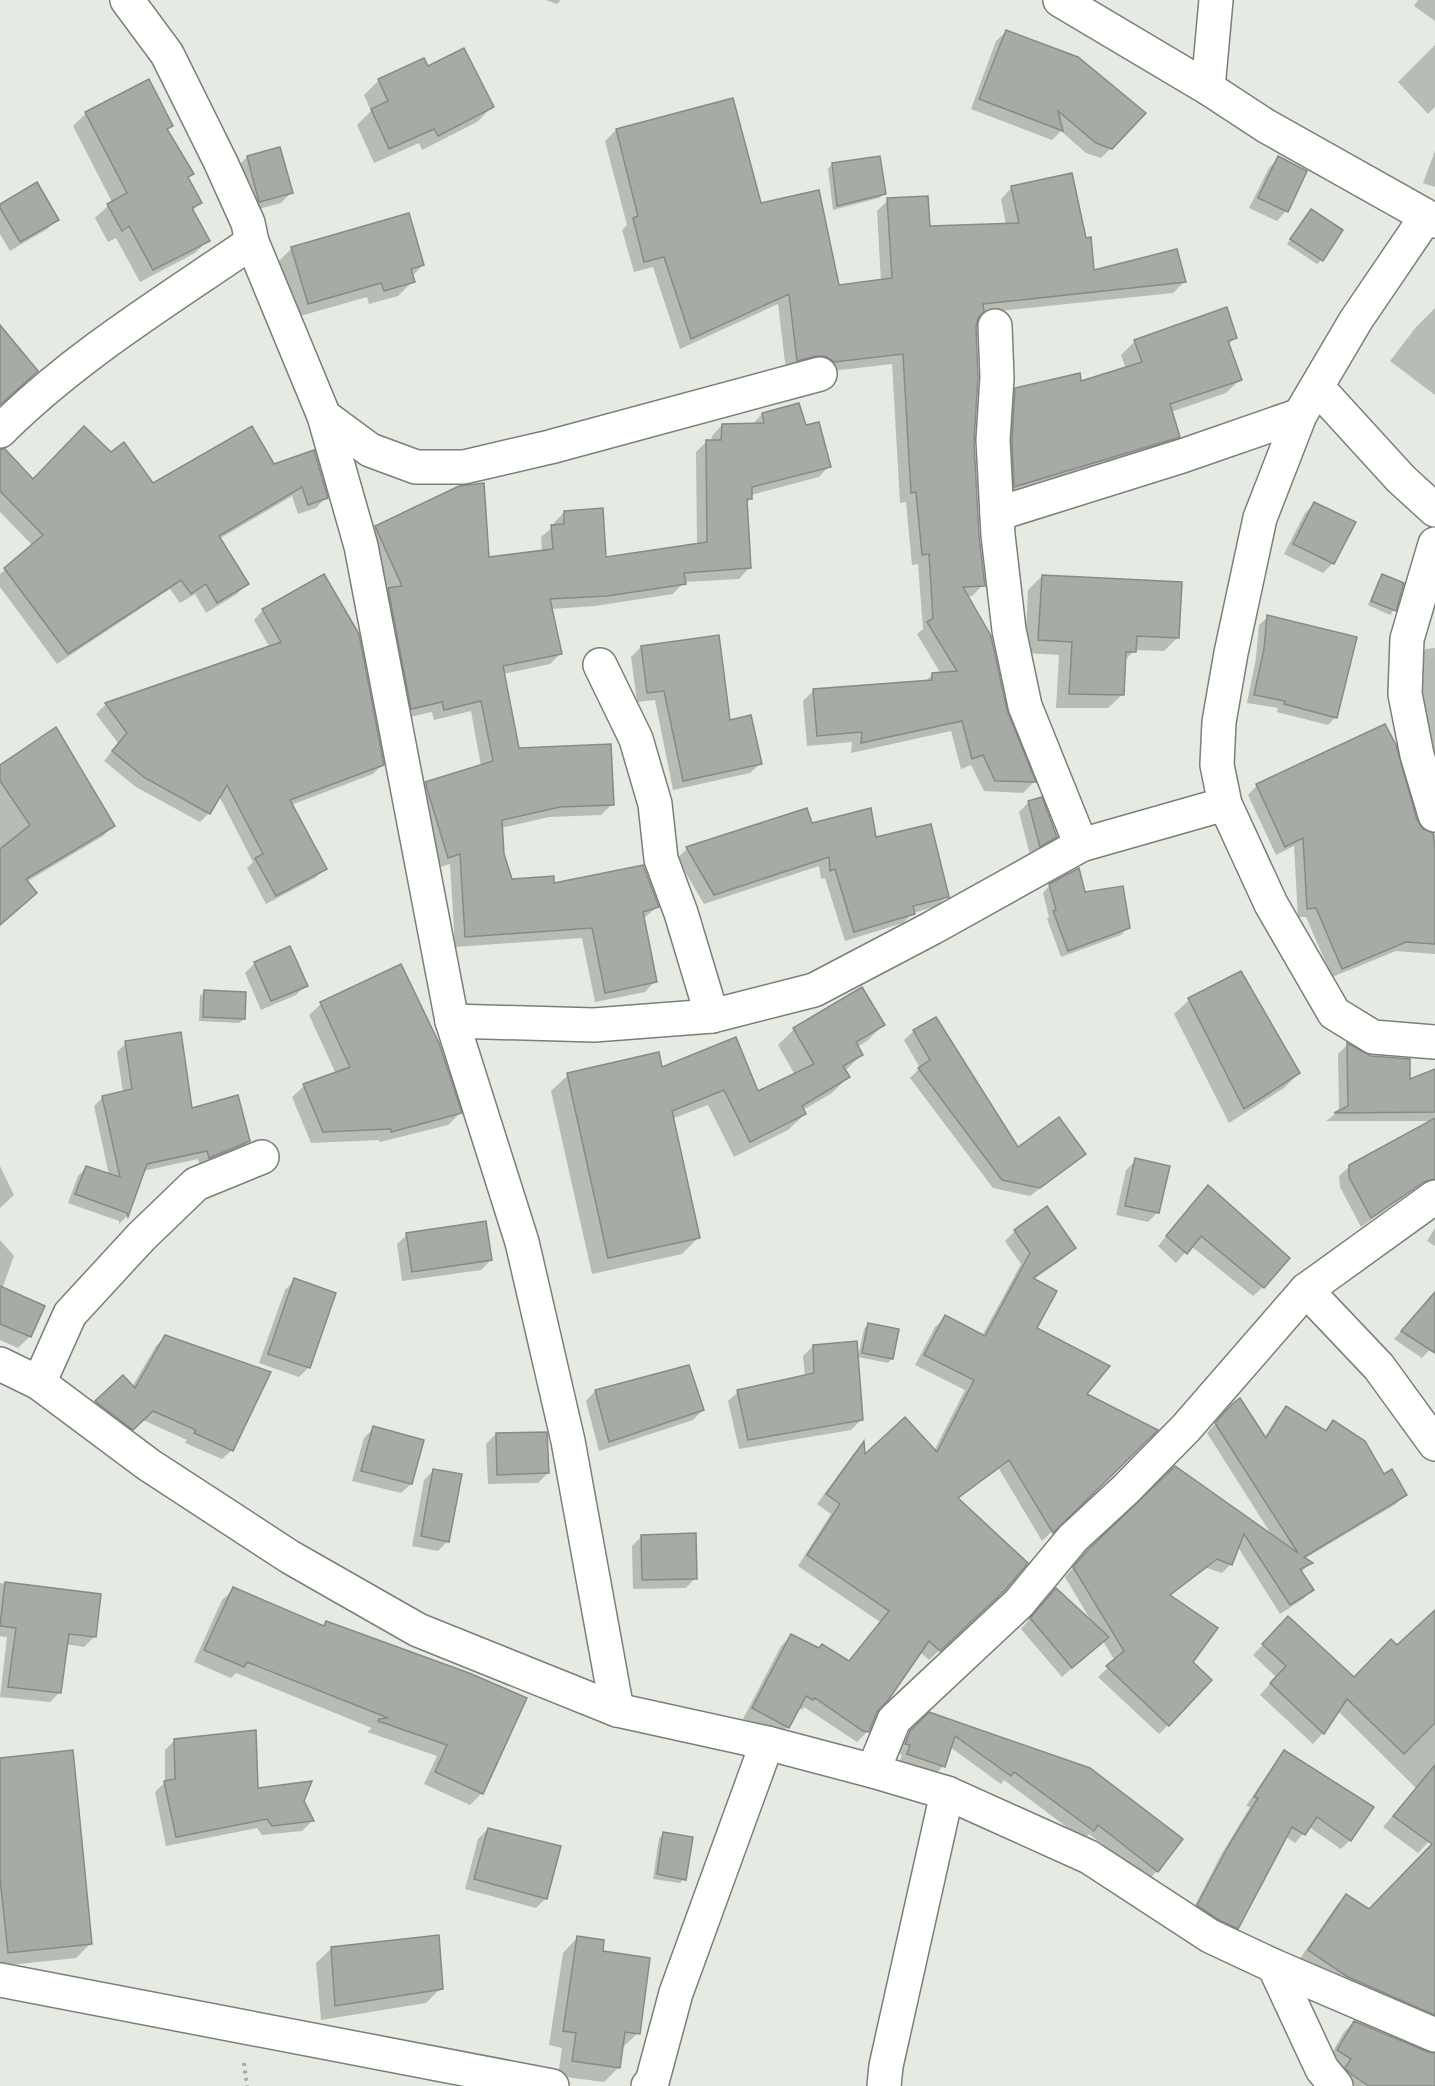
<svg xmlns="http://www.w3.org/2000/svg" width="1435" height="2086" font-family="Helvetica,sans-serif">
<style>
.shadow{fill:#0003;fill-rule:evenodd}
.building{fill:#a6aca5;stroke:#868c85;stroke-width:1.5}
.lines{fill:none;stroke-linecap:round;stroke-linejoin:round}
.minor-casing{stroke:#7a7f78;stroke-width:36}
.tertiary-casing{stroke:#7a7f78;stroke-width:36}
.path{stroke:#a6aba4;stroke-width:4;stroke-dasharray:3 4.5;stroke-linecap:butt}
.minor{stroke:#fff;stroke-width:33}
.tertiary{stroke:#fff;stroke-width:33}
</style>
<rect width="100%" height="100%" fill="#e5ebe3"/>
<g class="shadow">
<path d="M546,0H561L557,4Z"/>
<path d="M1418,0H1435V21L1414,6Z"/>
<path d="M1006,32L1111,148L1101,158L1086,153L1061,131L1052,140L971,109L996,41Z"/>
<path d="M1435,45V107L1428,114L1398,82Z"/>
<path d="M427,69L492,107L477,122L422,150L419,143L374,163L357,125L371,111L364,95L379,80Z"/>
<path d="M732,100L760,205L837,286L881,281L877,211L888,200L928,228L1006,225L1001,199L1011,188L1093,271L1184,282L1173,293L980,313L977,317L975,327L973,441L978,536L983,585L972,596L967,597L1005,710L1034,782L1023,793L984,791L971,765L961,769L951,731L851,753L852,742L807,746L803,701L814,690L925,682L933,674H941L917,634L923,629L918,564L912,565L906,502L900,503L892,364L823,372L786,371L778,304L680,349L653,267L634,272L622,230L627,225L605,141L616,130Z"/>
<path d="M86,113L172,125L166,131L192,174L187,179L200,203L192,211L208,240L195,253L140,282L116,238L108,242L95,218L112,202L73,126Z"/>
<path d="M1435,151V187L1423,183Z"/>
<path d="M247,157L291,193L281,203L250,211L237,167Z"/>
<path d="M1278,158L1286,211L1277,221L1249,208L1269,168Z"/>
<path d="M832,164L884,194L879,198L833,210L828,169Z"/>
<path d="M0,205L57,220L47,229L10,251L0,234Z"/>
<path d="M1307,215L1322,260L1317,264L1287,244Z"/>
<path d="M292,248L423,265L412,276L413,281L398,296L369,304L367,297L293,318L277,263Z"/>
<path d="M1435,308V395L1390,361L1416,327Z"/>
<path d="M1235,338L1228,345L1240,380L1226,393L1171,412L1179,436L1165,450L1001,500L1002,404L1016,390L1080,383L1126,369L1121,355L1135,341Z"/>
<path d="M762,414L804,427L829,466L819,477L751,495V499L745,504L749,568L739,579L684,582L673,594L595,606L551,609L560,654L550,664L503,674L518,750L612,804L601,815L549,817L501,828L503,854L511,880L553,885L657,907L643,919L655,981L645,992L595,1002L582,938L455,947L450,864L437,868L415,794L426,783L481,766L471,711L434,720L432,712L401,719L378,600L389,590L365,537L376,527L488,559L542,552L541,537L554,526V523L564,512L604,558L697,545L696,452L706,442H711L712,436L722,425H752ZM762,419H765V431Z"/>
<path d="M0,451L33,481L111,454L152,485L273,466L326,497L316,508L298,514L292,496L219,539L247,584L237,594L206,613L195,594L180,603L170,589L57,664L0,587V574L33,546L0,512Z"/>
<path d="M1315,503L1333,563L1323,573L1284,554L1305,513Z"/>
<path d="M1042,576L1178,637L1164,651L1135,650L1124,661L1123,694L1108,708H1056L1059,655L1025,653L1028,590Z"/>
<path d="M1383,576L1394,610L1390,615L1368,605L1378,581Z"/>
<path d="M263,610L382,765L373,774L291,805L325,868L315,878L266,904L247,868L253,862L219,796L209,813L200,822L136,787L104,761L118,743L96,714L106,704L270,648L254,620Z"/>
<path d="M1268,617L1336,717L1328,725L1277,712L1278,708L1247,703L1256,658L1259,625Z"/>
<path d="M641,647L760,764L750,773L673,790L655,700L637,702L631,657Z"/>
<path d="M1435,648V790L1417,659L1426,649Z"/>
<path d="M0,766L113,826L103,836L26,882L35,893L0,925Z"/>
<path d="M1257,785L1416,822L1422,830L1430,835L1435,834V954L1396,951L1332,977L1306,917H1298L1294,846L1276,855L1248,795Z"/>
<path d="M1029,802L1056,836L1046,846L1030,855L1019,812Z"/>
<path d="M811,825L874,839L947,896L937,906L913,913L903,923L845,941L825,878L821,879L819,866L704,904L677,858L687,849Z"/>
<path d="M1050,885L1128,927L1121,935L1061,957L1047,919L1049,917L1043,893Z"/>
<path d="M255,963L306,985L296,995L261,1010L245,973Z"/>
<path d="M205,992L244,1019L239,1023L199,1021L200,996Z"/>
<path d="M1189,1000L1299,1073L1284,1088L1229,1123L1174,1014Z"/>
<path d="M321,1004L460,1113L448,1125L380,1142L379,1140L311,1143L292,1097L304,1086L336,1074L309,1015Z"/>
<path d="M936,1019L1018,1149L1084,1154L1030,1196L993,1188L910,1078L920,1068L904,1040L914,1031Z"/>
<path d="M883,1025L867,1041L857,1047L861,1055L844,1072L848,1077L832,1093L803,1110L805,1114L788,1130L734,1157L708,1105L672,1119L698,1238L682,1254L592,1274L551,1091L568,1075L661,1069L757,1093L795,1075L778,1045L794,1029Z"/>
<path d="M126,1043L191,1109L249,1141L240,1150L200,1166L198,1159L143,1171L127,1216L119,1224V1221L68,1203L78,1176L86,1168L109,1175L94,1106L103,1097L123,1093L117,1052Z"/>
<path d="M1347,1045L1409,1082L1435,1071V1121H1326L1339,1111L1338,1054Z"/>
<path d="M1136,1160L1158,1212L1148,1222L1116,1215L1126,1170Z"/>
<path d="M0,1166L14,1195L0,1208Z"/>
<path d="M1350,1166L1422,1182L1412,1191L1361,1227L1340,1187L1339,1176Z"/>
<path d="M1208,1187L1263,1287L1253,1296L1191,1246L1176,1263L1158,1246Z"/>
<path d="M1435,1228V1246L1427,1241Z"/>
<path d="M1015,1231L1074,1248L1064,1258L1033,1280L1035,1329L1084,1395L1155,1430L1042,1541L999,1469L957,1499L993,1600L929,1660L920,1652L876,1712L867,1732L857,1742L804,1707L802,1710L798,1707L787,1727L777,1737L743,1719L781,1646L791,1636L848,1662L880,1622L798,1566L831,1514L817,1504L854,1453L863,1444L864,1457L934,1451L965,1390L915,1365L935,1327L946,1317L982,1336L1021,1264L1005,1241Z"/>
<path d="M407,1235L491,1260L481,1270L402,1281L397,1244Z"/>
<path d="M0,1240L14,1256L2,1289L30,1336L18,1348L0,1340Z"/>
<path d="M295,1280L309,1367L299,1377L259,1363L285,1290Z"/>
<path d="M1435,1294V1344L1422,1358L1394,1339Z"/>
<path d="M868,1325L892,1358L888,1363L858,1357L864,1329Z"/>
<path d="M166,1336L232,1450L222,1459L185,1443L187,1440L143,1420L122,1438L86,1411L123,1377L132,1387L156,1346Z"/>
<path d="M813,1346L861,1420L851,1430L739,1449L728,1401L738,1392L805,1377L803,1356Z"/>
<path d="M595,1391L703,1410L693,1420L599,1451L586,1401Z"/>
<path d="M1286,1408L1324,1431L1334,1422L1384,1476L1406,1494L1396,1504L1304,1559L1310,1563L1301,1573L1312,1590L1303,1599L1280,1614L1238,1547L1231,1564L1222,1573L1207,1568L1169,1596L1191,1662L1168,1725L1159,1734L1098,1677L1115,1661L1103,1641L1062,1677L1021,1629L1046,1600L1093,1624L1065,1577L1078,1562L1175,1468L1273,1537L1207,1433L1223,1415L1264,1438L1277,1417Z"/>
<path d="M374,1428L411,1484L401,1493L352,1481L364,1438Z"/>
<path d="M496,1434L548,1473L538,1483L488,1484L486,1444Z"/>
<path d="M434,1470L448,1541L438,1551L412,1546L424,1480Z"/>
<path d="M642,1536L695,1578L686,1588L633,1589L632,1546Z"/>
<path d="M0,1583L100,1596L94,1637L84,1647L66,1644L60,1692L50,1702L0,1697L7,1637L0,1636Z"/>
<path d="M234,1589L322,1627L326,1623L525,1699L481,1794L470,1805L424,1784L437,1756L367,1732L372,1728L236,1673L231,1678L194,1662L222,1600Z"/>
<path d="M1435,1612V1835L1418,1853L1383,1827L1416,1788L1338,1711L1323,1733L1313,1744L1260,1695L1276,1677L1253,1655L1288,1618L1354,1679L1397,1647Z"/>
<path d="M930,1714L1090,1769L1157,1871L1148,1880L1089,1834L1084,1840L1004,1780L1001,1784L950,1747L943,1766L934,1776L899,1763L902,1755L896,1753L901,1742Z"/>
<path d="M174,1741L256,1790L302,1801L312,1821L302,1831L262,1835L257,1828L166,1846L155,1792L165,1782V1750Z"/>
<path d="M1284,1752L1350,1840L1341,1849L1309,1827L1295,1843L1285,1836L1237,1928L1228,1936L1190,1915L1221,1855L1250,1807L1246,1806L1276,1761Z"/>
<path d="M0,1759L90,1944L76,1958L0,1966Z"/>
<path d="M488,1829L546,1898L536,1908L465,1889L478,1839Z"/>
<path d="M664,1834L684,1879L680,1883L653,1879L659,1838Z"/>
<path d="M1435,1856V2029L1299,1960L1337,1905L1347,1896L1369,1911Z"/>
<path d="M577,1938L602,1953L638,2033L622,2048L619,2067L604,2082L558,2076L562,2048L549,2045L563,1953Z"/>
<path d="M331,1949L441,1988L426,2003L321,2020L316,1963Z"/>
<path d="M1354,2022L1427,2054L1435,2055V2078L1429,2086H1344L1328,2060L1344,2032Z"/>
</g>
<g class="building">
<path d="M1006,30L1078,57L1146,113L1112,149L1096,143L1058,111L1063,131L979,99Z"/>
<path d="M464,48L494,107L438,136L434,129L389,149L371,109L388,101L378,79L424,58L428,66Z"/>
<path d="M149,79L173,126L167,129L194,174L188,177L202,203L192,208L210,241L153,270L129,226L122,231L107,204L127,193L85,112Z"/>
<path d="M733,98L761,203L819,190L839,285L892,278L887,198L928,196L930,226L1019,223L1011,186L1072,173L1086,238L1091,237L1094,270L1177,249L1186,282L983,304L984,312L978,318L976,327L978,378L974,441L979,536L985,586L963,587L991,636L1007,710L1036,782L995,781L983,755L972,759L962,721L861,743L862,732L817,736L813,689L932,680V673L957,671L927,622L933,618L929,554L922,555L916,492L911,493L903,354L834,362L825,356H816L797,361L789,294L691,339L664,257L644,262L633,218L638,216L616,129Z"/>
<path d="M280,147L293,193L259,202L247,156Z"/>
<path d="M880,156L886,194L837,206L832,163Z"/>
<path d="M1278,156L1307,171L1288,212L1258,198Z"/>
<path d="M37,182L59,220L20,242L0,208V204Z"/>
<path d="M1311,209L1343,230L1323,261L1290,239Z"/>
<path d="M409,213L424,265L411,269L415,282L384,291L381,283L308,304L291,247Z"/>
<path d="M1227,307L1237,338L1228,341L1242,380L1170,404L1180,437L1014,487L1012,440L1015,388L1080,373L1081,381L1142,362L1134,340Z"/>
<path d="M0,325L38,371L0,405Z"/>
<path d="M799,403L806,425L819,422L831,467L752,487V499H747L751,568L684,573L686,584L607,596L550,599L562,654L503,666L519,748L611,744L614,805L560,807L502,820L504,854L512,879L554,876V883L643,865L659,907L643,912L657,982L605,993L592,928L465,937L460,854L448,858L425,782L493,761L481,701L444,710L442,702L411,709L388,588L402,586L375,526L459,486L484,483L489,557L553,549L551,525L564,524V511L603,508L606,557L707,542L706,440H721L722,424L764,423L762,413Z"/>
<path d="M84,426L111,452L124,442L153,483L252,426L274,464L314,450L328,498L308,505L302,487L219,536L249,584L217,603L206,584L191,594L181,580L68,654L4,568L43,535L0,491V449H5L33,479Z"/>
<path d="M1314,502L1356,522L1334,564L1293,544Z"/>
<path d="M324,574L359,634L384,765L290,800L327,869L276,896L255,858L263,854L227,785L210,814L145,778L112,751L127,733L105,703L281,642L262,609Z"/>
<path d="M1382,574L1404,583L1396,611L1371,601Z"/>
<path d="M1042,575L1182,582L1179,638L1137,636L1136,652H1126L1124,695L1069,694L1072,642L1038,640Z"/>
<path d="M1267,615L1357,637L1337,718L1284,704L1285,701L1254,695L1264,649Z"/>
<path d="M719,635L730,720L751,715L762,764L683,781L664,691L647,693L641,646Z"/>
<path d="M1385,724L1396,745L1417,820L1423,829L1433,833L1435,848V944L1406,942L1342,969L1316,908L1307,909L1303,838L1285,847L1256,784Z"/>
<path d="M56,727L115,826L26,879L37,893L0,925V849L30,825L0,781V765Z"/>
<path d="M1042,797L1057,837L1040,847L1028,801Z"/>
<path d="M807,808L812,823L871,808L876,837L931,824L949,897L913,906L915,914L854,932L835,869L830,871L829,857L714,895L686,847Z"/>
<path d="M1079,868L1085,892L1123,886L1130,928L1068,951L1053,911L1056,910L1049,884Z"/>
<path d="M290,946L308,986L271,1001L254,962Z"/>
<path d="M401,964L439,1043L462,1113L391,1132V1129L323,1132L303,1084L350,1067L320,1002Z"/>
<path d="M1241,971L1300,1073L1244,1109L1188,998Z"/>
<path d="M862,987L885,1025L856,1042L863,1055L843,1066L850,1077L802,1106L806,1114L750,1142L724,1090L672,1111L700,1238L608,1258L567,1073L659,1052L662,1067L736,1037L758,1091L814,1064L793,1028Z"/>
<path d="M204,990L246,992L245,1019L203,1017Z"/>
<path d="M936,1017L1018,1147L1059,1117L1086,1154L1040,1188L1002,1180L918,1068L930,1060L913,1030Z"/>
<path d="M181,1032L192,1108L238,1095L250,1141L209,1158L207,1151L147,1164L128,1217L127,1213L75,1194L86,1166L120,1177L102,1096L132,1089L125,1041Z"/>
<path d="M1347,1043L1371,1056L1410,1059V1079L1435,1069V1112L1334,1113L1348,1106Z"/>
<path d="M1435,1118V1179L1424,1182L1371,1218L1349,1177V1165Z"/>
<path d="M1135,1158L1170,1166L1159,1213L1125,1206Z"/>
<path d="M1208,1185L1290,1258L1264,1288L1201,1236L1187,1254L1166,1236Z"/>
<path d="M1047,1206L1076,1248L1033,1278L1057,1291L1037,1328L1110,1366L1087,1394L1158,1430L1053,1533L1009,1460L958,1498L1028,1563L1005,1590L940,1651L929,1641L889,1699L877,1712L869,1732L863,1731L815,1698L813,1700L806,1696L789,1728L752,1708L791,1634L819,1648L822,1644L849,1661L889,1611L807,1555L840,1504L826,1494L864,1441L865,1454L905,1417L937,1452L974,1380L924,1355L945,1315L985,1336L1030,1253L1014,1230Z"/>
<path d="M486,1221L492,1260L412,1272L406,1233Z"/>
<path d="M294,1278L336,1293L310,1368L268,1354Z"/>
<path d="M0,1286L45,1306L31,1337L0,1324Z"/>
<path d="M1435,1292V1353L1401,1331Z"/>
<path d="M868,1323L899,1329L893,1359L862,1353Z"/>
<path d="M165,1335L271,1372L233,1451L194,1433L196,1430L153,1411L133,1430L95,1401L123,1375L135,1388Z"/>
<path d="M857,1341L863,1420L748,1440L737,1390L814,1373L813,1345Z"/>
<path d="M689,1365L704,1410L609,1442L595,1390Z"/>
<path d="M1240,1398L1266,1438L1286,1406L1326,1431L1333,1420L1365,1441L1384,1474L1392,1469L1407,1495L1304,1557L1313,1563L1300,1569L1314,1590L1290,1605L1244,1534L1232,1565L1217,1559L1170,1595L1218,1628L1193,1662L1212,1680L1169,1726L1106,1666L1124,1651L1073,1567L1087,1551L1175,1466L1298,1553L1215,1423L1232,1404Z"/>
<path d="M373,1426L424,1440L412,1484L361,1471Z"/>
<path d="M547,1432L549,1473L497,1475L496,1433Z"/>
<path d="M433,1469L462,1474L449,1542L421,1536Z"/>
<path d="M696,1533L697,1579L642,1580L641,1535Z"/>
<path d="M5,1582L101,1594L96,1637L69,1634L61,1693L8,1687L16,1628L0,1626Z"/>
<path d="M233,1587L324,1626L326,1621L469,1673L527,1698L483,1794L435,1772L447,1745L378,1721L379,1719L388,1718L247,1662L244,1667L204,1650Z"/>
<path d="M1056,1588L1109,1637L1072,1668L1030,1618Z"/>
<path d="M1435,1610V1723L1404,1754L1347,1699L1324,1734L1270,1683L1286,1666L1262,1644L1288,1616L1354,1677L1391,1639L1397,1645Z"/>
<path d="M929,1712L1090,1768L1183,1839L1158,1872L1098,1825L1094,1831L1014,1772L1011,1776L955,1736L945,1767L907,1754L910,1745L905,1744L910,1731Z"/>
<path d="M256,1730L258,1788L312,1781L304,1801L314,1821L272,1826L267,1819L176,1837L164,1781L175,1779L174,1739Z"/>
<path d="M73,1750L92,1944L8,1953L0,1878V1758Z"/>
<path d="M1284,1750L1374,1807L1351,1841L1317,1817L1305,1835L1292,1827L1238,1929L1219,1920L1197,1905L1229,1845L1258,1798L1254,1797Z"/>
<path d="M1435,1765V2015L1348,1977L1308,1950L1346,1894L1369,1909L1432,1844L1393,1816Z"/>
<path d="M488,1828L561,1846L547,1899L474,1879Z"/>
<path d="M663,1832L693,1837L686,1880L657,1874Z"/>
<path d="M439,1935L443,1989L335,2006L331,1947Z"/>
<path d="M577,1936L604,1940L603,1951L650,1958L640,2034L625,2032L620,2068L572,2061L576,2033L563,2031Z"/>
<path d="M1354,2021L1428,2052L1435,2053V2086H1369L1351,2074L1345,2068L1351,2059L1337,2050Z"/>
</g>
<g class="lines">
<defs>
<g id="minor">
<path d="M127,0L167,54L221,163L248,223L252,242L324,416L361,546L452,1021L522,1242L568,1441L617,1710"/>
<path d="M1208,88L1216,0"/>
<path d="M1426,217L1356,320L1300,415L1260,518L1231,653L1219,722L1217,765L1225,804L1271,904L1334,1013L1373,1037L1435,1042"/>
<path d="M995,326L997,378L993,440L998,535L1009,630L1025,706L1081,845"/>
<path d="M1317,387L1401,479L1435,510"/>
<path d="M324,416L370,450L416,467H464L550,447L820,374"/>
<path d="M0,431C74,357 166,301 252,242"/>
<path d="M997,514L1182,456L1300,415"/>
<path d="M1435,544L1407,639L1405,694L1417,755L1435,815"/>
<path d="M600,665L636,739L655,804L661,859L681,913L712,1016"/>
<path d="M452,1021L594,1025L712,1016L814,990L932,928L1081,845L1225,804"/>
<path d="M1306,1290L1379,1367L1435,1444"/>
<path d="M0,1364L39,1383L149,1465L290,1557L418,1630L617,1710L767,1743L873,1771L947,1793L1089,1857L1210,1936L1274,1966L1435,2035"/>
<path d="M39,1383L70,1314L141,1237L196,1184L262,1157"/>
<path d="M873,1771L894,1720L1019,1603L1073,1538L1125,1490L1186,1428L1306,1290L1435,1197"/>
<path d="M1274,1966L1322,2069L1336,2086"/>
<path d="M0,1980L552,2086"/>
<path d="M648,2086L652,2082L676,1993L767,1743"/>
<path d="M884,2086L886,2066L947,1793"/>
</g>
<path id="tertiary" d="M1060,0L1208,88L1266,126L1435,221"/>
</defs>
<use href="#minor" class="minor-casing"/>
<use href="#tertiary" class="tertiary-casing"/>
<path class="path" d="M244,2063L247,2086"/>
<use href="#minor" class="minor"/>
<use href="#tertiary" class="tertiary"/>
</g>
</svg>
